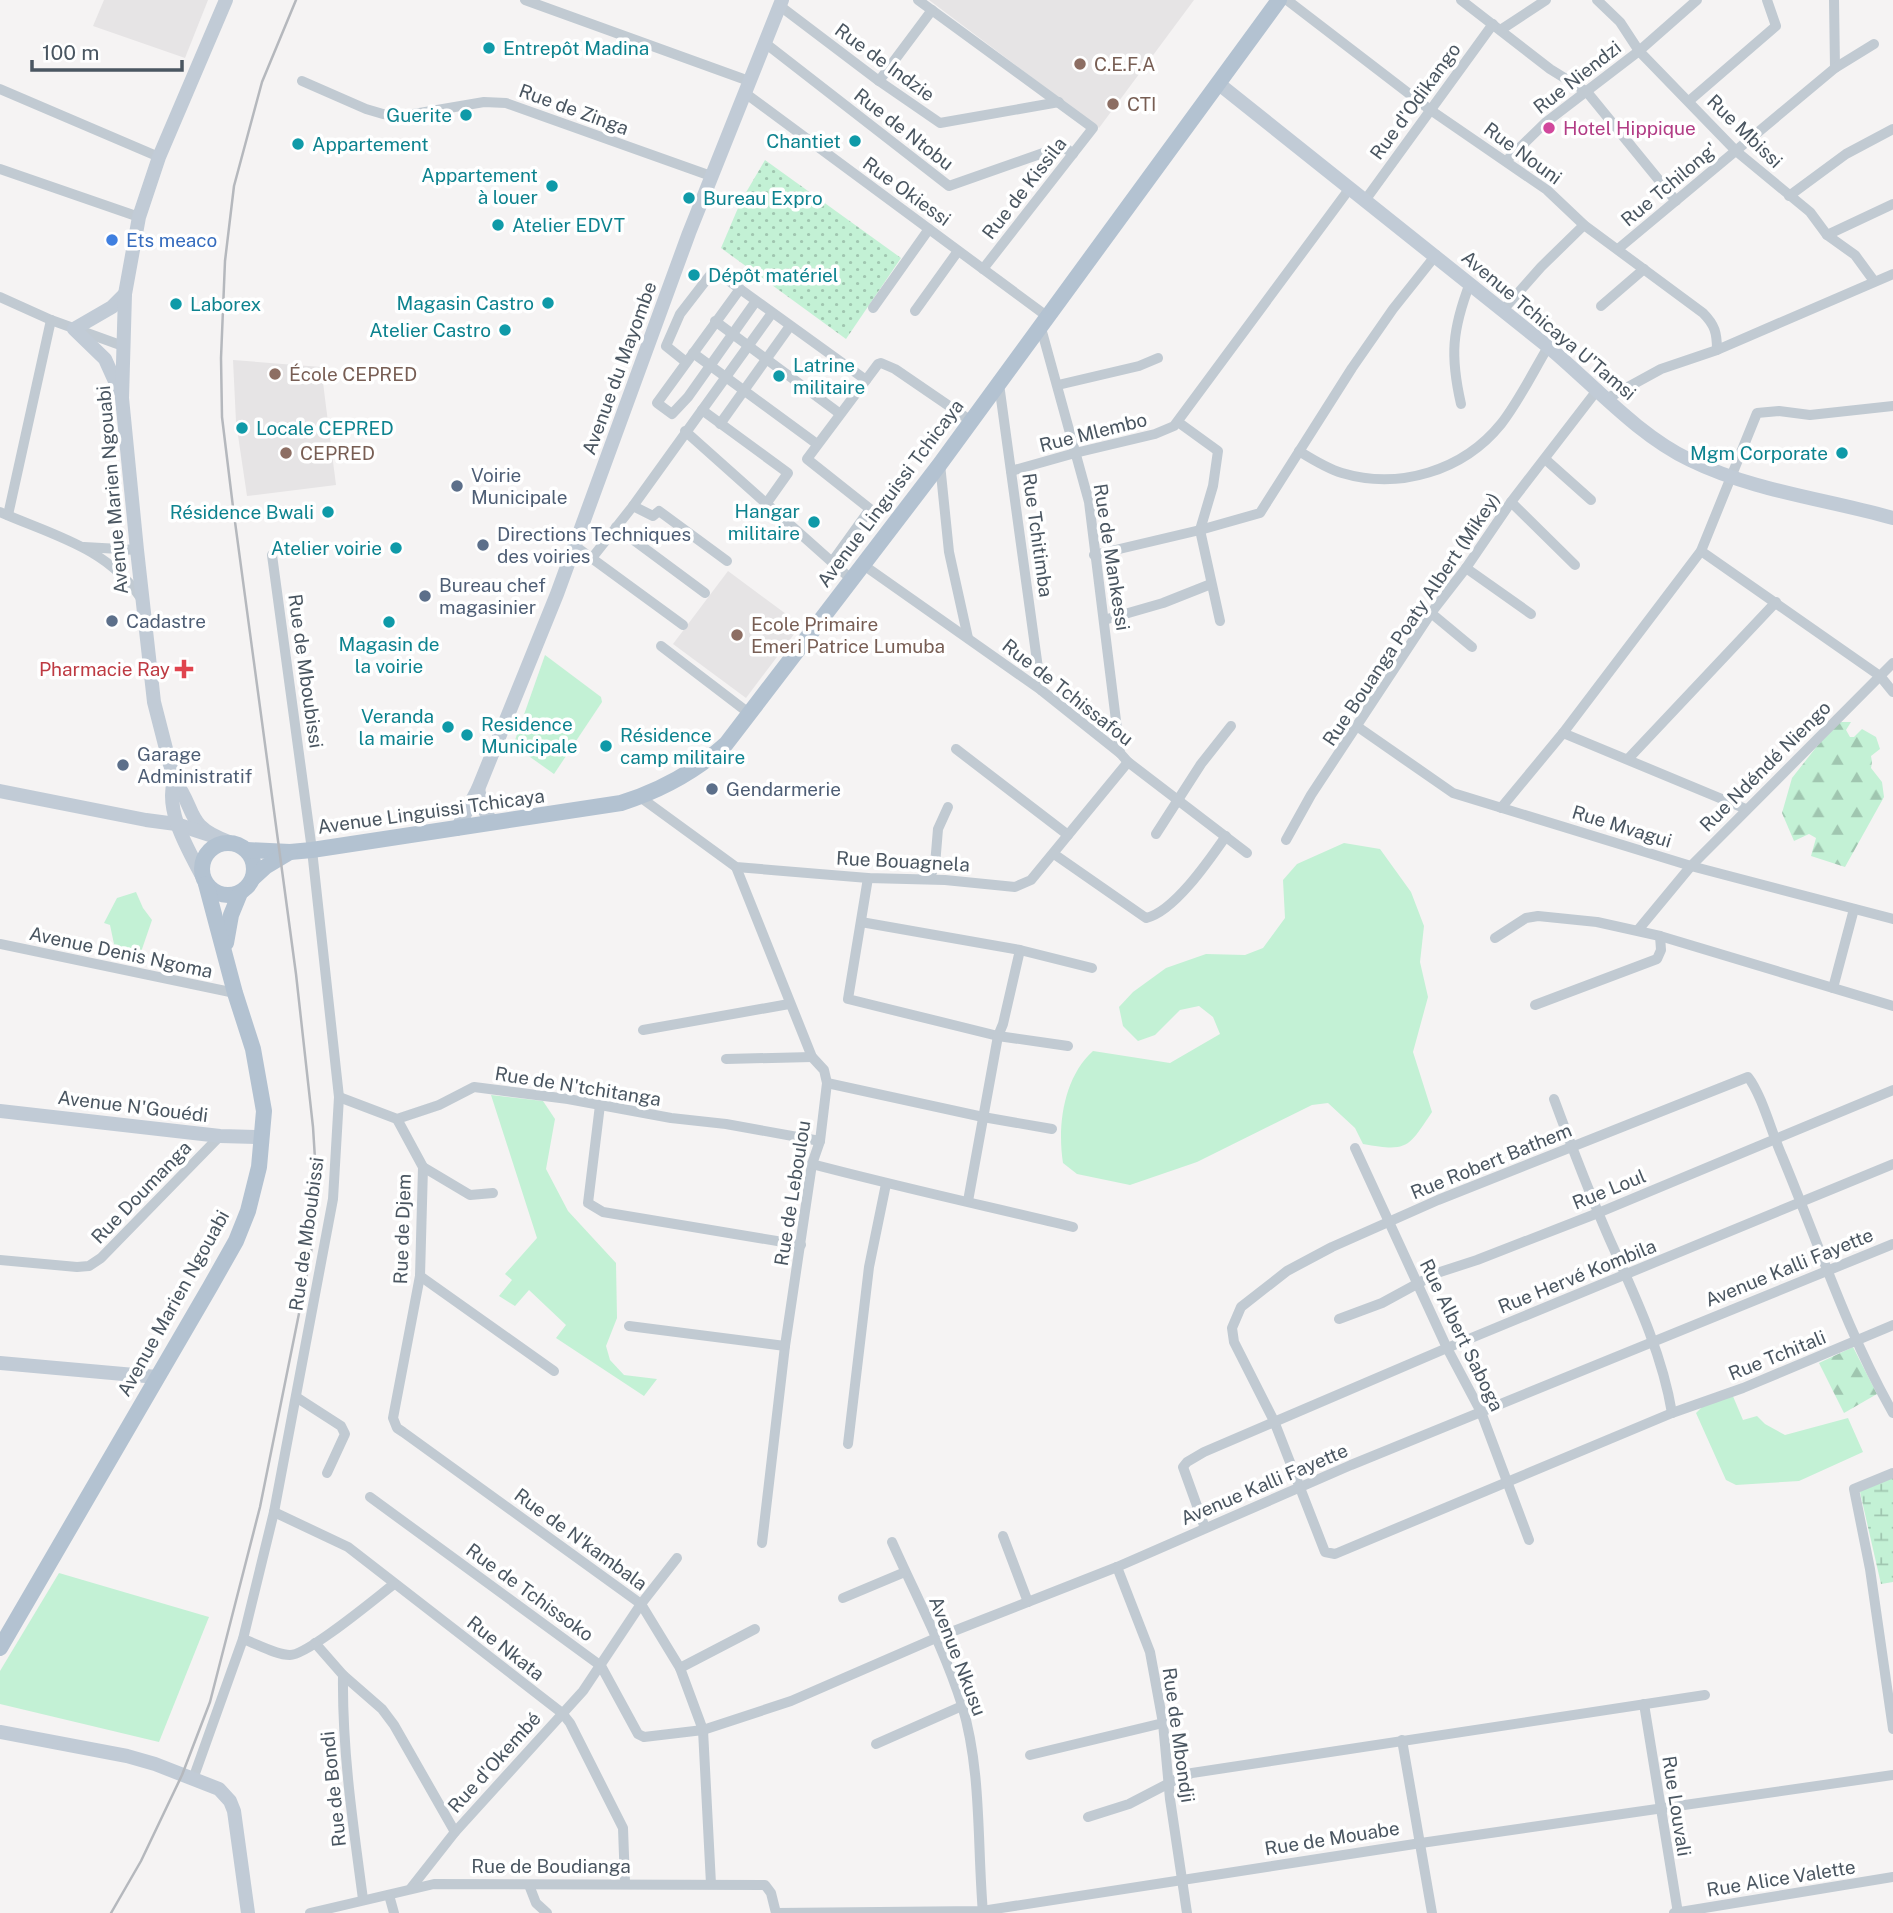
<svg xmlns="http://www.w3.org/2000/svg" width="1893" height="1913" font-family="'Public Sans',sans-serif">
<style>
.education{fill:#e6e4e5}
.grass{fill:#c3f1d5}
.forest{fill:url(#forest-firs)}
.wetland{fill:url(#wetland-marsh)}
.park{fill:url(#park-dots)}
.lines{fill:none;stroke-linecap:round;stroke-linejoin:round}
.street{stroke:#c1cad2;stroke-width:10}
.secondary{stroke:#c1cbd6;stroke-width:14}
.primary{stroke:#b3c2d1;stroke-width:16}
.rail{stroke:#b5b8bd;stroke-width:2.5}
.culture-dot{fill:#0f9aa8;stroke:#fff;stroke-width:2.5}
.education-dot{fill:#8d6e63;stroke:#fff;stroke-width:2.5}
.hotel-dot{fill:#d1479c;stroke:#fff;stroke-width:2.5}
.shop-dot{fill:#3f7fe0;stroke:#fff;stroke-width:2.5}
.service-dot{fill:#5c6f8a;stroke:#fff;stroke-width:2.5}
.health-dot{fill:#e0444e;stroke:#fff;stroke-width:2.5}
.labels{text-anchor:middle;stroke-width:7;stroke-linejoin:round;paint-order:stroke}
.culture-label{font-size:19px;fill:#0d838f;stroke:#fff;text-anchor:start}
.street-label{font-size:19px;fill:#4a5661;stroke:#fff}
.education-label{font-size:19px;fill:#785e54;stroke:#fff;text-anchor:start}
.hotel-label{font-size:19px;fill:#b23c85;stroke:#fff;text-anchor:start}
.shop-label{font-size:19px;fill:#366cbe;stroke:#fff;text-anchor:start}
.service-label{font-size:19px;fill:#4e5e75;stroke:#fff;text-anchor:start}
.health-label{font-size:19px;fill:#be3a42;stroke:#fff;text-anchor:end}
</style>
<defs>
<pattern id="forest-firs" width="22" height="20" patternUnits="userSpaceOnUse" patternTransform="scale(1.75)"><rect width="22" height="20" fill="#c3f1d5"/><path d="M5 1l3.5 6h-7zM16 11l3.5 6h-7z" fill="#a0c6b0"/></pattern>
<pattern id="wetland-marsh" width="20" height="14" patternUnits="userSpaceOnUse" patternTransform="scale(1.75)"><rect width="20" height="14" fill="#c3f1d5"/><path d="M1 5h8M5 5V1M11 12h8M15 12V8" fill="none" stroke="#a0c6b0"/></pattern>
<pattern id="park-dots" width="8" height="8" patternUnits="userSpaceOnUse" patternTransform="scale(1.75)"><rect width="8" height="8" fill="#c3f1d5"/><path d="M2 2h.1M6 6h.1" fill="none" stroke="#a0c6b0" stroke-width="1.8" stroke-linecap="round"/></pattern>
</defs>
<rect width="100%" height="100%" fill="#f5f3f3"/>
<g class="education">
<path d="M104,0H208L185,58L93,26Z"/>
<path d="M929,0H1194L1099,128Z"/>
<path d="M233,360L321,367L336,485L247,496L236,422Z"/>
<path d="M728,571L801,625L746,698L673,644Z"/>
</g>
<g class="grass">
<path d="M545,655L601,697L602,702L554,774L516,747L514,743Z"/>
<path d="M1344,843L1380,849L1411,892L1424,926L1420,962L1428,997L1413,1052L1432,1112C1408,1148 1408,1152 1363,1144L1355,1128L1328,1103L1312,1105L1197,1162L1130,1185L1077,1174L1063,1163C1057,1125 1064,1077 1093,1051L1170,1063L1220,1034L1213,1017L1199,1006L1180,1010L1155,1035L1138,1041L1123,1026L1119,1007L1133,992L1166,968L1206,954L1245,955L1263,948L1285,918L1283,880L1297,864Z"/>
<path d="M136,892L143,908L152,920L141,952L123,954L114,944L110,925L104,923L117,898Z"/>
<path d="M491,1095L543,1101L555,1119L546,1169L568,1211L616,1263L617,1318L606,1346L610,1360L624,1375L657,1379L644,1396L556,1338L566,1325L529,1290L515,1306L499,1296L512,1280L505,1274L537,1238Z"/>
<path d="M1732,1394L1743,1420L1757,1416L1765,1424L1785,1435L1848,1418L1863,1452L1799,1481L1736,1485L1726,1480L1696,1413L1705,1404Z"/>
<path d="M59,1573L209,1617L159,1742L0,1704V1671Z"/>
</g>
<g class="forest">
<path d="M1836,722H1851L1846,730L1850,737H1854L1862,729L1876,737L1880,749L1871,756L1872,762L1871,768L1882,782L1884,797L1845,867L1811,856L1816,838L1809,834L1794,841L1782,813L1792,778Z"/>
<path d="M1853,1347L1877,1394L1844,1413L1819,1363Z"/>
</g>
<path class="wetland" d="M1893,1477V1582L1881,1584L1860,1492L1870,1484Z"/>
<path class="park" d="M765,160L901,258L846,339L721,248L741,201Z"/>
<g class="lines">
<g class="street">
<path d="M525,0L749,81"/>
<path d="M918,0L1093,128L983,269"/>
<path d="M1287,0L1429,109L1547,190L1584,225L1703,313C1715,325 1717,333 1717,350"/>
<path d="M1461,0L1550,69L1587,92L1676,201"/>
<path d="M1597,0L1620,22L1639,51L1736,151L1810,212L1827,235L1855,255L1874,281"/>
<path d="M1834,0L1835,68"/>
<path d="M780,6L879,81L940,123L1059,102"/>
<path d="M1502,29L1546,0"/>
<path d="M765,43L949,186L1063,146L1073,154"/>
<path d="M302,81L366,109L383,114L402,116L484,102L506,103L711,176"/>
<path d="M879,81L932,10"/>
<path d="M0,89L159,157"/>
<path d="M745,93L1048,317"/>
<path d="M1689,101L1776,26L1767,0"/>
<path d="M1507,160L1545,123L1639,51L1697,0"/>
<path d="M0,169L139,217"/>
<path d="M1789,196L1846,154L1893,129"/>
<path d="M1366,199L1493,24"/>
<path d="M1827,235L1893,204"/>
<path d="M1618,249L1835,68L1874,44"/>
<path d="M0,297L51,320L123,346"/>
<path d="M756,301L688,397L672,414L657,403L740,289L866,380"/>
<path d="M1601,306L1644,269"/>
<path d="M873,308L929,229"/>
<path d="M1503,310L1541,267L1584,225"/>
<path d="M915,311L958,251"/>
<path d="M715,321L839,413"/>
<path d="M1041,328L1089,502L1120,753"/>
<path d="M693,353L817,444"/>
<path d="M686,362L666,346L680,314L714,270L740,289"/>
<path d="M999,384L1041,690"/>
<path d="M1058,385L1139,366L1158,358"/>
<path d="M1608,398L1661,369L1717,350L1893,274"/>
<path d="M1461,404C1450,356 1452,330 1470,283"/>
<path d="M702,410L788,473L766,504"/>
<path d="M1178,422L1218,451L1213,486L1200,530L1220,621"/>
<path d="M720,424L790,326"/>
<path d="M685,431L851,579"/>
<path d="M1299,451C1312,459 1326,468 1342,473C1399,490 1463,471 1501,424C1519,401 1533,372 1548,347"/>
<path d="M1545,459L1591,500"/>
<path d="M940,464L949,552L968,638"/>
<path d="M1011,471L1075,453L1155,434L1174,426L1350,188"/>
<path d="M1511,502L1575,565"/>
<path d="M633,506L653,516L659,511L727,561"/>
<path d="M0,512C52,535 106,547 140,597"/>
<path d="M8,515L51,320"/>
<path d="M616,527L705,593"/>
<path d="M575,546L683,625"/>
<path d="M84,547L137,550"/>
<path d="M1701,551L1880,676L1893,692"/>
<path d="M1094,555L1200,530L1260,513L1352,368L1393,309L1436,255"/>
<path d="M592,558L633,506L772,313"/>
<path d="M832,562L870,509L807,459L878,364L881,363L895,369L971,421"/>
<path d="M862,564L1041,690L1120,753L1128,762L1247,853"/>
<path d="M1466,568L1531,614"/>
<path d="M1431,613L1472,647"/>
<path d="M1104,620L1163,603L1211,584"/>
<path d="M661,646L750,714"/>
<path d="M1358,727L1453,793L1691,866L1893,919"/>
<path d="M1563,733L1746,809"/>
<path d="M956,749L1068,835"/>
<path d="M1628,759L1776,602"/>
<path d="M640,797L736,867L868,878L945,880L1015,887L1031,880L1128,762"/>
<path d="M1501,808L1563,733L1701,551L1757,413L1779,411L1810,415L1893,406"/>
<path d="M1156,834L1201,764L1231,726"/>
<path d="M1286,840L1311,795L1431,613L1466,568L1511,502L1598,389"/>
<path d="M1054,854L1146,918C1174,912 1210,859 1226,836"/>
<path d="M736,867L812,1057L824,1070L827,1083L820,1141L812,1164L785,1346L762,1543"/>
<path d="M868,878L848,999L998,1036L1068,1046"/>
<path d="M929,879L935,865L938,829L948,807"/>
<path d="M861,922L1020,950L1092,968"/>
<path d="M1638,930L1691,866L1893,663"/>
<path d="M1495,938L1526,918L1538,916L1597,922L1660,936L1893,1006"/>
<path d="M0,944L235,993"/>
<path d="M1833,988L1854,909"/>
<path d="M1535,1005L1657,959L1661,950L1660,936"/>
<path d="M643,1030L789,1004"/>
<path d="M726,1059L812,1057"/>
<path d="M827,1083L983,1117L1052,1129"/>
<path d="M339,1097L397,1119L439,1105L474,1087L568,1099L671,1118L726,1124L820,1141"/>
<path d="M1554,1099C1571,1145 1589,1192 1609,1238C1634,1294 1662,1352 1672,1413"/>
<path d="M600,1105L588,1203L603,1212L801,1245"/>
<path d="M397,1119L423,1167L420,1276L393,1418L397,1428L403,1432L641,1604L680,1668L703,1730L711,1884"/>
<path d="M1355,1148L1447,1348L1481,1412L1529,1540"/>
<path d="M812,1164C899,1187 986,1206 1073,1227"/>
<path d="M423,1167L470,1195L493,1193"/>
<path d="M968,1201L998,1036L1003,1024L1020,950"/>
<path d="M0,1260L77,1267L89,1266L101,1258L220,1136"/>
<path d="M420,1276L554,1371"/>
<path d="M1339,1319L1382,1303L1437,1273L1477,1260L1598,1213L1893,1090"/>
<path d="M1893,1325L1743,1388L1672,1413L1335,1554L1325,1552L1274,1421L1234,1342L1232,1328L1241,1307L1287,1271L1332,1247L1438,1200L1748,1077C1762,1095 1772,1134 1782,1156C1818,1242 1847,1332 1893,1413"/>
<path d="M629,1326L785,1346"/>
<path d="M296,1397L341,1426L345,1434L327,1473"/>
<path d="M848,1444L869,1267L886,1184"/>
<path d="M1893,1473L1854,1489L1870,1569L1893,1729"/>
<path d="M370,1497L601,1666L638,1734L644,1737L703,1730L791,1701L936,1638L1117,1567L1351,1465L1893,1244"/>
<path d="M274,1512L348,1547L562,1713L570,1723L623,1828L625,1883"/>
<path d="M1205,1528L1183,1467L1187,1462L1204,1452L1447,1348L1893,1164"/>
<path d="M1003,1536L1028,1602"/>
<path d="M892,1542C916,1596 944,1648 962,1705C982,1772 977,1844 983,1913"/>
<path d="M1117,1567L1150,1652L1163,1723L1170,1799L1187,1913"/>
<path d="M843,1598L905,1572"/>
<path d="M243,1639C257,1644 276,1655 290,1655C308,1655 377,1597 394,1584"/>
<path d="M315,1643L343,1675L382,1709L394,1725L455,1832"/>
<path d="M680,1668L755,1629"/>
<path d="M343,1675C342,1750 353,1825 363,1899"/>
<path d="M1644,1704L1678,1913"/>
<path d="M1402,1740L1432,1913"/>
<path d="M876,1744L962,1706"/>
<path d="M1030,1755L1163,1723"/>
<path d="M193,1779L243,1639L274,1512L333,1199L339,1097L312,850L272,555"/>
<path d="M1088,1817L1129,1804L1179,1778L1192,1773L1705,1695"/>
<path d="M529,1885L536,1903L547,1913"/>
<path d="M411,1888L455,1832L583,1691L641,1604L677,1558"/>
<path d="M389,1895L394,1913"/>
<path d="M310,1913L434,1884L765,1885L771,1893L776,1913"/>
<path d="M776,1913L982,1911L1421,1843L1893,1775"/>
<path d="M1674,1913L1893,1877"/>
</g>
<g class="secondary">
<path d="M1219,84C1328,170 1437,257 1546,345C1591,382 1637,435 1690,460C1753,491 1826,499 1893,518"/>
<path d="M119,390L105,359L74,329L112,307L125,294"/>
<path d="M174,780C198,811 183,825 229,842"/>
<path d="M478,789L482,806L492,823"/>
<path d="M0,791L146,820L176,824L210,835"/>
<path d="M457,829L478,789L557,594L689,233L782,0"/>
<path d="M202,876C188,849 165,812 174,780L154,702L137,550L122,398L125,294L139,217L159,157L226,0"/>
<path d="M0,1111L220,1136L261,1137"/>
<path d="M0,1363L157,1377"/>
<path d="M0,1732L127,1756L155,1764L219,1789L230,1801L234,1811L248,1913"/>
</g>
<g class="primary">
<circle cx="228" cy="869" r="26"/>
<path d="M247,850L290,852L312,850L621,803C659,791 696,771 726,744L940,464L1279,0"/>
<path d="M253,878L265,867L290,852"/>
<path d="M226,943L231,915L240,893"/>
<path d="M0,1648L210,1287L236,1241L248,1211L259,1167L264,1111L253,1049L235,993L206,884"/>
</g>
<path class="rail" d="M111,1913L141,1861L182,1775L210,1702L260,1507L311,1254L317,1191L313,1127L296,974L233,507L222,417L221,358L225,261L234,186L262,82L296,0"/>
</g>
<g class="culture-dot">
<circle cx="489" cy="48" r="7"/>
<circle cx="466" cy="115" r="7"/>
<circle cx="855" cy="141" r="7"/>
<circle cx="298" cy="144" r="7"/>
<circle cx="552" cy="186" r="7"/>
<circle cx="689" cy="198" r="7"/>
<circle cx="498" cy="225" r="7"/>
<circle cx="694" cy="275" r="7"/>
<circle cx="548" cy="303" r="7"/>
<circle cx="176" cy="304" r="7"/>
<circle cx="505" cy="330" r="7"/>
<circle cx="779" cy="376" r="7"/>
<circle cx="242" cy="428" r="7"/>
<circle cx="1842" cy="453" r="7"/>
<circle cx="328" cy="512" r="7"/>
<circle cx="814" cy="522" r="7"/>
<circle cx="396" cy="548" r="7"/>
<circle cx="389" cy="622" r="7"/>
<circle cx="448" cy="727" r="7"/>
<circle cx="467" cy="735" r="7"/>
<circle cx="606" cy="746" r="7"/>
</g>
<g class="education-dot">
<circle cx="1080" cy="64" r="7"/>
<circle cx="1113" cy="104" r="7"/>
<circle cx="275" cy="374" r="7"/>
<circle cx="286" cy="453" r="7"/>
<circle cx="737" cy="635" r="7"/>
</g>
<circle class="hotel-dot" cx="1549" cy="128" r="7"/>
<circle class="shop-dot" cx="112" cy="240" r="7"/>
<g class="service-dot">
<circle cx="457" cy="486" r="7"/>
<circle cx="483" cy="545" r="7"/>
<circle cx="425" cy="596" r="7"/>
<circle cx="112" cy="621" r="7"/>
<circle cx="123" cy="765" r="7"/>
<circle cx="712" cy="789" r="7"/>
</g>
<path class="health-dot" d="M180.5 658.5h7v7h7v7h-7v7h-7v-7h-7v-7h7z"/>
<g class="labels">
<g class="culture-label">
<text x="503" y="55">Entrepôt Madina</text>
<text x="452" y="122" text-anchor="end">Guerite</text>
<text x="841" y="148" text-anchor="end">Chantiet</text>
<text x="312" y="151">Appartement</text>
<text x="538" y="182" text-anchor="end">Appartement<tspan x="538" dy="22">à louer</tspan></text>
<text x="703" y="205">Bureau Expro</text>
<text x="512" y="232">Atelier EDVT</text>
<text x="708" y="282">Dépôt matériel</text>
<text x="534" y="310" text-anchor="end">Magasin Castro</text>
<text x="190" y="311">Laborex</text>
<text x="491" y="337" text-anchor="end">Atelier Castro</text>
<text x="793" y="372">Latrine<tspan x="793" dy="22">militaire</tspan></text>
<text x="256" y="435">Locale CEPRED</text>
<text x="1828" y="460" text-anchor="end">Mgm Corporate</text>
<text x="800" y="518" text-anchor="end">Hangar<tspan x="800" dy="22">militaire</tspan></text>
<text x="314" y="519" text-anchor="end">Résidence Bwali</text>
<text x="382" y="555" text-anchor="end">Atelier voirie</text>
<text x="389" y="651" text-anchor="middle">Magasin de<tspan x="389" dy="22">la voirie</tspan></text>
<text x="434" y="723" text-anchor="end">Veranda<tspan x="434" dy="22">la mairie</tspan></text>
<text x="481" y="731">Residence<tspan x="481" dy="22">Municipale</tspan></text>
<text x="620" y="742">Résidence<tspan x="620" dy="22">camp militaire</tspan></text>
</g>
<g class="street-label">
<text transform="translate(885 62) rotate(36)" y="7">Rue de Indzie</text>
<text transform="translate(1577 77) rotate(-38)" y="7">Rue Niendzi</text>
<text transform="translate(1415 101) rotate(-54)" y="7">Rue d'Odikango</text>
<text transform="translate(574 109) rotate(20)" y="7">Rue de Zinga</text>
<text transform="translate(904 129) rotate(38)" y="7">Rue de Ntobu</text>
<text transform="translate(1745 131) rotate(44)" y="7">Rue Mbissi</text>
<text transform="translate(1523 153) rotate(36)" y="7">Rue Nouni</text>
<text transform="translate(1669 184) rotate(-40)" y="7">Rue Tchilong'</text>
<text transform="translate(1024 188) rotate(-52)" y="7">Rue de Kissila</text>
<text transform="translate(907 191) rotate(36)" y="7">Rue Okiessi</text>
<text transform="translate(1549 325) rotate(40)" y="7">Avenue Tchicaya U'Tamsi</text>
<text transform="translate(619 368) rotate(-70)" y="7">Avenue du Mayombe</text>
<text transform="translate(1093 432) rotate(-14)" y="7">Rue Mlembo</text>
<text transform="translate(112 490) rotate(-95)" y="7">Avenue Marien Ngouabi</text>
<text transform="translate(890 493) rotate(-53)" y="7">Avenue Linguissi Tchicaya</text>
<text transform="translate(1038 535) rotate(82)" y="7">Rue Tchitimba</text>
<text transform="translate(1112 557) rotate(81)" y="7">Rue de Mankessi</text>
<text transform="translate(1411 619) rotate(-56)" y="7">Rue Bouanga Poaty Albert (Mikey)</text>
<text transform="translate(306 671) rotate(82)" y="7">Rue de Mboubissi</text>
<text transform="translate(1068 692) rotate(38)" y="7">Rue de Tchissafou</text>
<text transform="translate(1765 766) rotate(-45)" y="7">Rue Ndéndé Niengo</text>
<text transform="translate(431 811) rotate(-8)" y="7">Avenue Linguissi Tchicaya</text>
<text transform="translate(1622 826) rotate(17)" y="7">Rue Mvagui</text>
<text transform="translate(903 861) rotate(3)" y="7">Rue Bouagnela</text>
<text transform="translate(121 952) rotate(12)" y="7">Avenue Denis Ngoma</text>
<text transform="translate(578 1086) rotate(9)" y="7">Rue de N'tchitanga</text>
<text transform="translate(133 1106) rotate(7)" y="7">Avenue N'Gouédi</text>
<text transform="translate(1491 1161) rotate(-22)" y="7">Rue Robert Bathem</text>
<text transform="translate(1609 1189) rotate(-22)" y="7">Rue Loul</text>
<text transform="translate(141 1192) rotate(-46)" y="7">Rue Doumanga</text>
<text transform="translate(792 1193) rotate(-81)" y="7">Rue de Leboulou</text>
<text transform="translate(402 1229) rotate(-88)" y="7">Rue de Djem</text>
<text transform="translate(306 1234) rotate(-82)" y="7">Rue de Mboubissi</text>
<text transform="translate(1789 1267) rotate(-22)" y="7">Avenue Kalli Fayette</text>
<text transform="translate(1577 1276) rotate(-22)" y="7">Rue Hervé Kombila</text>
<text transform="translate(173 1303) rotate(-61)" y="7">Avenue Marien Ngouabi</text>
<text transform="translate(1462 1335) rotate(64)" y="7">Rue Albert Saboga</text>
<text transform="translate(1777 1355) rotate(-22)" y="7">Rue Tchitali</text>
<text transform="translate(1264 1484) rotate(-23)" y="7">Avenue Kalli Fayette</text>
<text transform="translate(581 1539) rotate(36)" y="7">Rue de N'kambala</text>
<text transform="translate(530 1592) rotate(36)" y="7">Rue de Tchissoko</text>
<text transform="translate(506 1648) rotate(38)" y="7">Rue Nkata</text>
<text transform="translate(958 1656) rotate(69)" y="7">Avenue Nkusu</text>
<text transform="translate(1179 1735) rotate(82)" y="7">Rue de Mbondji</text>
<text transform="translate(494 1762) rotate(-48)" y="7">Rue d'Okembé</text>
<text transform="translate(333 1789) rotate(-96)" y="7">Rue de Bondi</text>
<text transform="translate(1677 1806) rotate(81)" y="7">Rue Louvali</text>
<text transform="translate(1332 1838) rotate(-9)" y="7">Rue de Mouabe</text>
<text x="551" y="1873">Rue de Boudianga</text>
<text transform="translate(1781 1878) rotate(-9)" y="7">Rue Alice Valette</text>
</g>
<g class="education-label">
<text x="1094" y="71">C.E.F.A</text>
<text x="1127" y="111">CTI</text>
<text x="289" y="381">École CEPRED</text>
<text x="300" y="460">CEPRED</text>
<text x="751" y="631">Ecole Primaire<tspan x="751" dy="22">Emeri Patrice Lumuba</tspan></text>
</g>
<g class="hotel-label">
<text x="1563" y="135">Hotel Hippique</text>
</g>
<g class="shop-label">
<text x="126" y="247">Ets meaco</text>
</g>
<g class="service-label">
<text x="471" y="482">Voirie<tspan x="471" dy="22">Municipale</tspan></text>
<text x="497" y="541">Directions Techniques<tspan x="497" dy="22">des voiries</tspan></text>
<text x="439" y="592">Bureau chef<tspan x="439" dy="22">magasinier</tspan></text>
<text x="126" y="628">Cadastre</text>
<text x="137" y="761">Garage<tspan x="137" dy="22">Administratif</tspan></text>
<text x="726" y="796">Gendarmerie</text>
</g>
<g class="health-label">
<text x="170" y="676">Pharmacie Ray</text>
</g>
</g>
<path d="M32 60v10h150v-10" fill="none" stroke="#4a5661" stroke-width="3.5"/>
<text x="42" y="60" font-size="21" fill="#4a5661" stroke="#ffffff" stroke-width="5" paint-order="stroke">100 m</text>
</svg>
